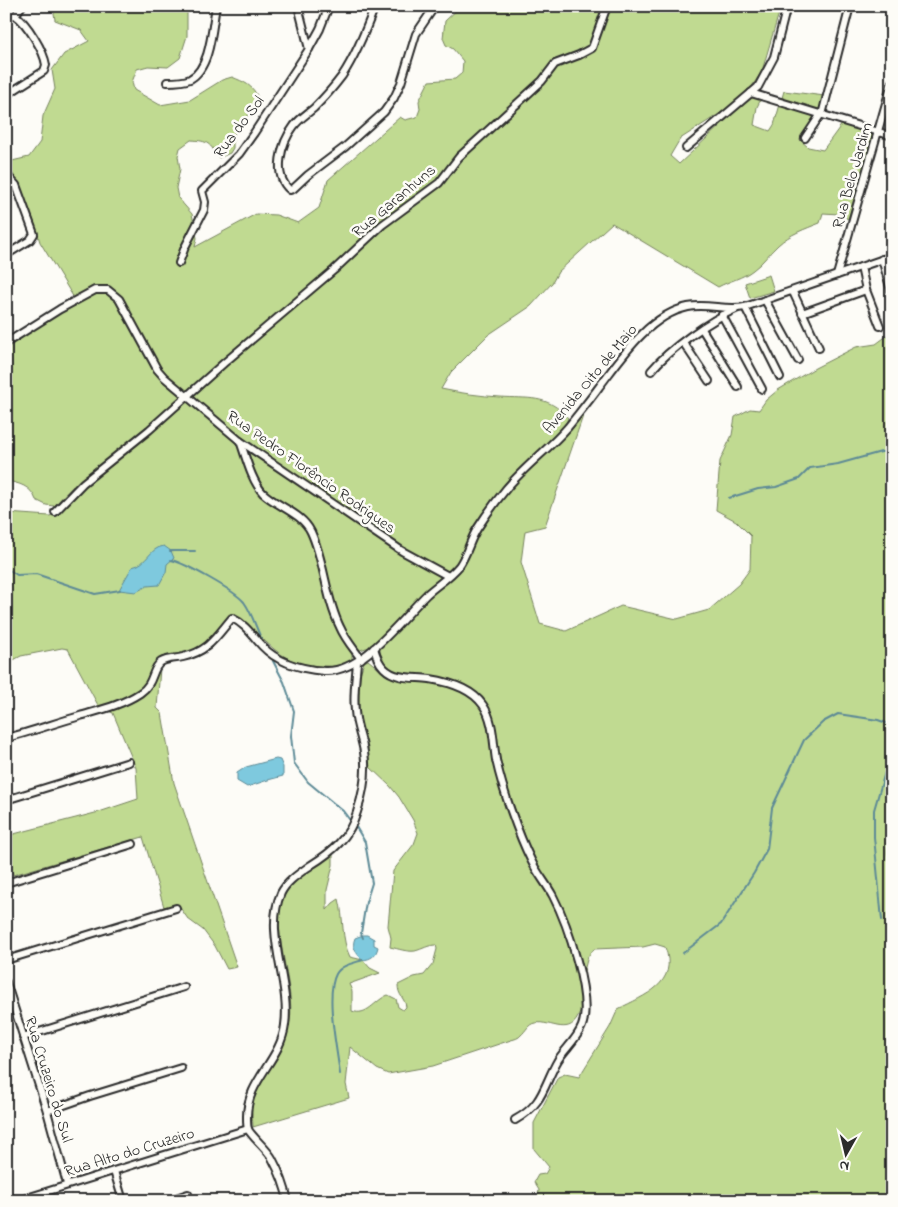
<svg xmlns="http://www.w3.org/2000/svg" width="898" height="1207" font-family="'Indie Flower',sans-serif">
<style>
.green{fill:#c0da91;stroke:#76825e}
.water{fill:#7ec9de;stroke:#5d8a96}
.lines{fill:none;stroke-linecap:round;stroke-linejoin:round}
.stream{stroke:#5d8a96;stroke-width:2}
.street-casing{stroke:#2b2b2b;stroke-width:10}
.street{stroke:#fdfcf7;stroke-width:6}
.labels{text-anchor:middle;stroke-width:5;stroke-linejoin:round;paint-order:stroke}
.street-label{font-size:16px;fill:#2b2b2b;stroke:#fdfcf7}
</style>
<rect width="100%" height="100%" fill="#fdfcf7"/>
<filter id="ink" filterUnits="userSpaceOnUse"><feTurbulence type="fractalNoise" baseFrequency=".02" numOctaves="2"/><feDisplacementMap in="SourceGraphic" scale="10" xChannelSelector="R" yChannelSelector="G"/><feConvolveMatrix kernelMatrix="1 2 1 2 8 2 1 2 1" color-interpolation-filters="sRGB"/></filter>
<g filter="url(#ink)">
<g class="green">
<path d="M53,6H187V36L180,58L168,67L148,66L137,69L132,82L134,90L160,105L190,100L222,80L232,77C244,82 253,85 258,98L253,111L237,126L233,138V148L230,153L219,158C209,143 209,141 191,140L180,148L178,156L180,169L176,188L178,198L192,214L197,238L195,247L256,214L276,215L298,223L319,208L328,180L400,117L405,120L417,117L420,109L419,101L429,81L455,79L462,73L463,61L453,49L446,45L443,38L445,21L461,6H781L762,71L749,91L736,103L680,139L670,156L679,164L752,96L761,99L757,107L754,125L770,131L774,125L784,91L825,96L821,111L801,136L800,140L808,147L823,150L842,124L874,134L848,219L839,214L823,213L820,223C805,229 790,234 778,245C770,252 763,263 753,270C743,278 729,281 718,287L612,223L558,272L552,283L531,306L488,335L451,372L441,389C460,393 481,396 500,397C527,399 548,394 568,418L559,442L584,413L545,526L525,531L521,562L540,624L566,631L621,606L677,619L709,610L739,584L750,569L751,536L736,521L716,510L720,461L732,435L735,417L750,409L759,410L766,400L778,390L815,368L856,347L876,344L892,332V1201H537L539,1190L534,1182L538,1175L545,1174L549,1167L534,1149V1123L558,1077L565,1074L579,1077L610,1027L618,1009C645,995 679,984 665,947L655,944L643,947L594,949L588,956L583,975L567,922L536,865L508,791L498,750L491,714L486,703L474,691L452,682L400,674C387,668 379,661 380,647L366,648L352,653V660C340,667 336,666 323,666C277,666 268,638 235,615L231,622L207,649L164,663L160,668L157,708L162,713L174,783L237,967L227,969L215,946L203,930L188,919L179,906L164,907L143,837L13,875L6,852V836L99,812L138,799L136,768L113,713L99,707L68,649L62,648L21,656L6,664V513L50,516L59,512L79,491L73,486L54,506L46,505L36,500C31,486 19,483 6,481V347L74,298L40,242L33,219L12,172V161L29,157L40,142L43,116L55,89L52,70L64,54L89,41L81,30L55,20Z"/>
<path d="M769,275L774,291L750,298L745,283Z"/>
<path d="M368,660C376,666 383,674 392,677C400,680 410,680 418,681C438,683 459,688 475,701C493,716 491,760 498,783C504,806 514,828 523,850C530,869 544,885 553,903C562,921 586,993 580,1012C571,1039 551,1020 535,1023C528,1024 526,1031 521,1035C519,1038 515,1039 511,1040L433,1066L388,1074L377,1069L350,1047L346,1084L349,1098L253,1127C253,1120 251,1111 252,1104C259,1073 286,1052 290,1021C296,986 268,924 284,896C294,877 317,867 333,854V865L327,890V910L333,903L339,899C344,918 341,939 350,957L363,960L370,968L380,973L349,984L352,991V1011C367,1017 375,1000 388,995L396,999L398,1007L403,1010L406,1007C405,998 398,996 398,985L414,977L424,975L433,964L437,949L436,945C428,945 423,949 415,951C407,952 399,949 390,947L391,938L388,926L393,871L414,844L418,833L413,820L399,797L390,786L370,767L360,723L359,705V677L364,662Z"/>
</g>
<g class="water">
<path d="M164,546L171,551L174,558L167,564L166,572L159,585L147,586L136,592L119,590L132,567C148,564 149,548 164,546Z"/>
<path d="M276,759L280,760L283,767V776L268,780L247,787L237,781V773L246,767Z"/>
<path d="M363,935H367L374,939V945L378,947C376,956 371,959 363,960C356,953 351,947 355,938Z"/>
</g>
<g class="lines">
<g class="stream">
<path d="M729,498L758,489L776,487L799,479L810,468L838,464L881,452L892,451"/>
<path d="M170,551H195"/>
<path d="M171,560C185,563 235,591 244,602C252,613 256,628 262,640"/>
<path d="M6,568L17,575L36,574L95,594L120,590"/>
<path d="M273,661L284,682L294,711L291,736L294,763L308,782L343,811L349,819"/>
<path d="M356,827L365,842L372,883L366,902L361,933L363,938"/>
<path d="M882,920L874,837V810L892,748"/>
<path d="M683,953L721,924L754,873L767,849L772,808L804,740L823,722L838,714L878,720L892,725"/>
<path d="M340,1074C337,1050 325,994 336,974C341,965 354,963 363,960"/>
</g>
<defs>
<g id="street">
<path d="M298,6L309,49"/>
<path d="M375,6C366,30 356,55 342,76C333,88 324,98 314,108C307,114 299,119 294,126C281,143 272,175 290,190L293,189L308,175L345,147L384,112L394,98L401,83L416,34L435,6"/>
<path d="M6,15H15C27,23 44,51 46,65L44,71L8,94"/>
<path d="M15,15L22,6"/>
<path d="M167,82C174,82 183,82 190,79C211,68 212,27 216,6"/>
<path d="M751,93L892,136"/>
<path d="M805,138L823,111L850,6"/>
<path d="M686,148L758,87L774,57L787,6"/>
<path d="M6,174L16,185L34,234L30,240L6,255"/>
<path d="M882,259L892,294"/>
<path d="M179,263L185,247L204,210L205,202L202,191L239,154L254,133L309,49L320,29L329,6"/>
<path d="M861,267L866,290L880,326"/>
<path d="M837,275L892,82"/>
<path d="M793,292L819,348"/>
<path d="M765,300L798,360"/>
<path d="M745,307L780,377"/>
<path d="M802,313L866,290"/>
<path d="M722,315L762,389"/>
<path d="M702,329L738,387"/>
<path d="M683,342L709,381"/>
<path d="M6,343L60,309L95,290H108L119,299L157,369L164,377L240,441L402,551L448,576"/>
<path d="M651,371C669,349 710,320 736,309"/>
<path d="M240,441C246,457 251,480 263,493C278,507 302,513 311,532C325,562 325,597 340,627C345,639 354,649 361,659"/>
<path d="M55,512L83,483L149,430L224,363L334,270L382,225L439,183L459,157L542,81L555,64L579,55L592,48L607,6"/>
<path d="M374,648C376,655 378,662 384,668C396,680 415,677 430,679C449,682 472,689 483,705C494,721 493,742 496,760C500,778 505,794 511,811C517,828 523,844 531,860C537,873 546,883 553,896C567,923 593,997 582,1026C577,1039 565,1049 558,1060C543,1086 544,1104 515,1120"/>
<path d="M6,738C31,732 55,723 80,716C100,710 122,705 140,693C155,683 151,669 161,662C168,658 175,659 183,657C209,651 216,637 232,618C245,624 252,635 262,646C278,663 300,669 324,671C362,674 401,619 427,594C437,585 450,577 459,566C467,555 470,540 477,529C486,515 496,501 506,489C525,466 549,449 568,427C578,414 589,401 599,387C621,358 649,315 688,307C707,303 726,311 745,307L892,256"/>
<path d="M6,800L129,762"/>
<path d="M892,850V853"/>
<path d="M6,883L133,844"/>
<path d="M6,960L176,908"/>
<path d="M6,982L47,1111L67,1184"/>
<path d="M23,1037L184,987"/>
<path d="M47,1111L90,1096L181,1068"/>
<path d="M114,1171L123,1201"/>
<path d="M17,1201L248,1129"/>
<path d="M167,1201L188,1194"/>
<path d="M288,1201C285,1186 279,1171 272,1158C267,1149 251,1136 248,1129C247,1126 247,1121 247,1118C246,1081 281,1060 285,1025C291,982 263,933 281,893C287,881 300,873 311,865C332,852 350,837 357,812C363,794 367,771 364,752C362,738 356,726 355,711C353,695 356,678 357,662"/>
</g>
</defs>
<use href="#street" class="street-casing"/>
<use href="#street" class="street"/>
</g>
</g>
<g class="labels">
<g class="street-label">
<text transform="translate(238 126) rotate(-53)" y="6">Rua do Sol</text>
<text transform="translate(851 175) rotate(-74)" y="6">Rua Belo Jardim</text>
<text transform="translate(393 200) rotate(-40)" y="6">Rua Garanhuns</text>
<text transform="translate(589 378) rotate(-50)" y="6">Avenida Oito de Maio</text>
<text transform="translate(312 471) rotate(35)" y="6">Rua Pedro Florêncio Rodrigues</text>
<text transform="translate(50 1079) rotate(73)" y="6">Rua Cruzeiro do Sul</text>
<text transform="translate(129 1151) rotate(-17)" y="6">Rua Alto do Cruzeiro</text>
</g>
</g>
<rect width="898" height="1207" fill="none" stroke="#fdfcf7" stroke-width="25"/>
<rect x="12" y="12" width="873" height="1182" fill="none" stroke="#2b2b2b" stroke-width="2" filter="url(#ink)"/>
<g transform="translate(846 1154) rotate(188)" stroke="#fdfcf7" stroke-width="4" paint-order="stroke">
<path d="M0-4L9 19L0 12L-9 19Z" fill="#2b2b2b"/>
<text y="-8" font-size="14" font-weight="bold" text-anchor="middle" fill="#2b2b2b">N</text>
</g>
</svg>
